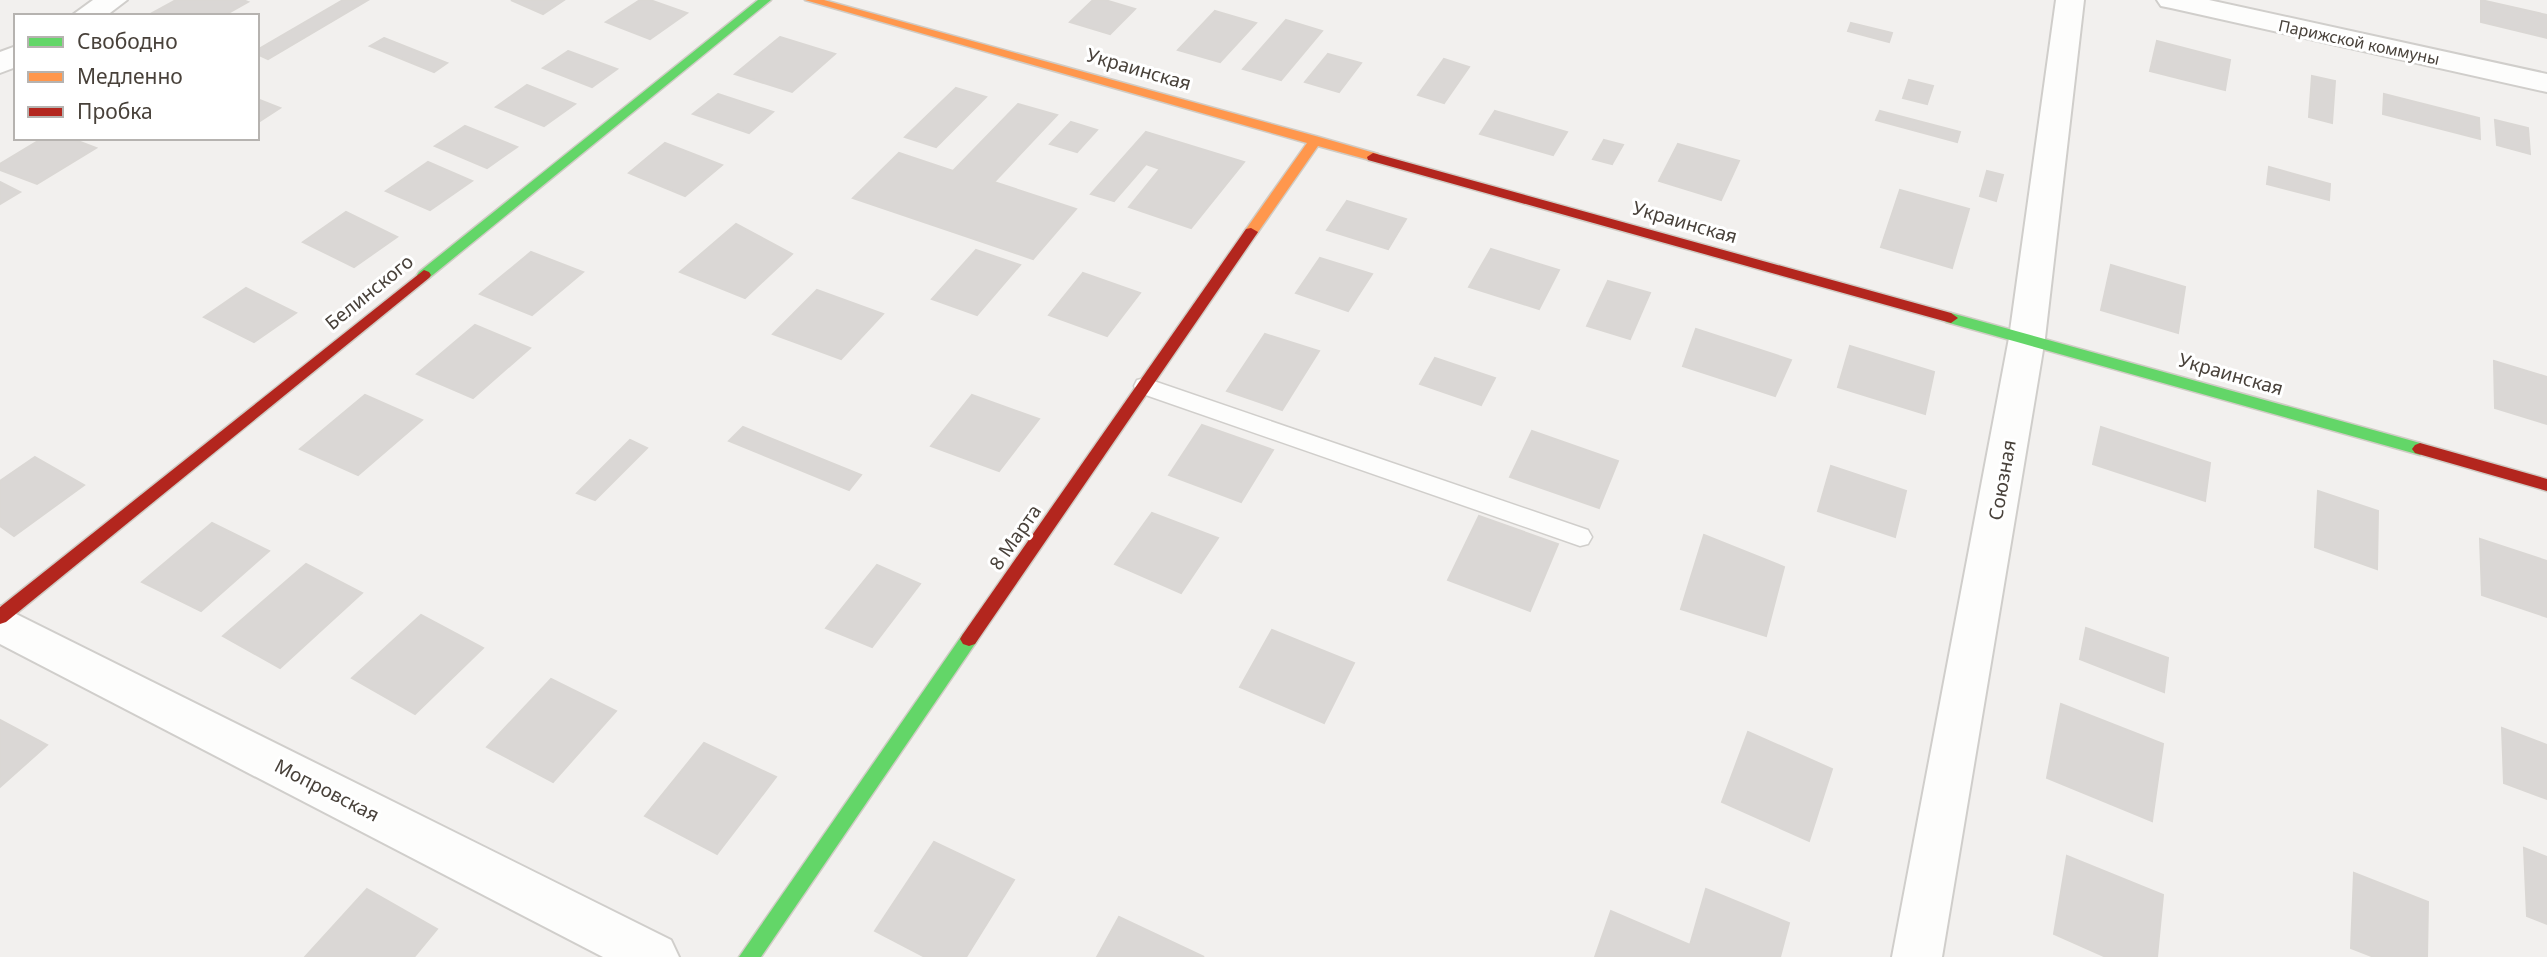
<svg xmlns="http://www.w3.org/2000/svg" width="2547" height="957" font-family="'Noto Sans',sans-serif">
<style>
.building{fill:#dad7d5;stroke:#dad7d4;stroke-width:2}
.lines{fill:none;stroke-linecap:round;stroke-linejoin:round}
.lane-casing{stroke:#d0cecb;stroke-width:3}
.street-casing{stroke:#d0cecb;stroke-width:4}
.fast-casing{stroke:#d0ccc5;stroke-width:3}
.slow-casing{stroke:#d0ccc5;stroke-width:3}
.jam-casing{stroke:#d0ccc5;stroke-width:3}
.lane{fill:#fdfdfc;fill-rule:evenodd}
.street{fill:#fdfdfc;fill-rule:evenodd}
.fast{fill:#63d668;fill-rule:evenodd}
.slow{fill:#ff974d;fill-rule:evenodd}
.jam{fill:#b3261e;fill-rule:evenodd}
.labels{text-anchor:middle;stroke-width:6;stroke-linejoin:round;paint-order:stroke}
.far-street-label{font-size:16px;fill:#48413a;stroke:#fff}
.street-label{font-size:19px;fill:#48413a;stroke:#fff}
</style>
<rect width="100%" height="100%" fill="#f2f0ee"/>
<g class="building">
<path d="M176,0H243L248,2L223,16H147Z"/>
<path d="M343,0H368L268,59L257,54V50Z"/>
<path d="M511,0H564L543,14Z"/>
<path d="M640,0H650L687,13L650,39L606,22Z"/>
<path d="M1093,0H1105L1135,9L1110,34L1070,22Z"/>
<path d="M2481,0L2547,15V38L2481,22Z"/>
<path d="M1215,11L1256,23L1220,62L1178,50Z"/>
<path d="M1286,20L1322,31L1281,80L1243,69Z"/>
<path d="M1851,23L1892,33L1889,42L1848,31Z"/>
<path d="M780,37L835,54L792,92L735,74Z"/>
<path d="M384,38L447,63L434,72L370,46Z"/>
<path d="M2157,41L2230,60L2225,90L2150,71Z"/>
<path d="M568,51L617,69L592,87L543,68Z"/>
<path d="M1328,54L1361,63L1339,92L1305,82Z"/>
<path d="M1444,59L1469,67L1444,103L1418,95Z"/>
<path d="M2312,76L2335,81L2332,123L2309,117Z"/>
<path d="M1909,80L1933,86L1927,104L1903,98Z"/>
<path d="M527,85L575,104L544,126L496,107Z"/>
<path d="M956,88L986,97L936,147L905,137Z"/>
<path d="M718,94L773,112L749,133L693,114Z"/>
<path d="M2384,94L2479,118L2480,139L2383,114Z"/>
<path d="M257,99L280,108L257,123Z"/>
<path d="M1018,104L1057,115L994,182L1076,209L1033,259L853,198L899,153L953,171Z"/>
<path d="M1495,111L1567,132L1553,155L1480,134Z"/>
<path d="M1880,111L1960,132L1957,142L1876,120Z"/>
<path d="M2495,120L2528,128L2530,154L2497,145Z"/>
<path d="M1071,122L1097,130L1077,152L1050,144Z"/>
<path d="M465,126L517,147L487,168L435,146Z"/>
<path d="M1146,132L1244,162L1191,228L1129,207L1160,169L1146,164L1114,201L1091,194Z"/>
<path d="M43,138H70L96,148L37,184L0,170V164Z"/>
<path d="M1604,140L1623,145L1612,164L1593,159Z"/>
<path d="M665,143L722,165L685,196L629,173Z"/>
<path d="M1678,144L1739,161L1721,200L1659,181Z"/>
<path d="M428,162L472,181L430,210L386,191Z"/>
<path d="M2269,167L2330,184L2329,200L2267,184Z"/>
<path d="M1987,171L2003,175L1996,201L1980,196Z"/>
<path d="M0,182L20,192L0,204Z"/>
<path d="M1900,190L1969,209L1952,268L1881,247Z"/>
<path d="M1347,201L1406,219L1388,249L1327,230Z"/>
<path d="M346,212L397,237L354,267L303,242Z"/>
<path d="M736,224L792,254L745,298L680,272Z"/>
<path d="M1491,249L1559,270L1539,309L1469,287Z"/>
<path d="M976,250L1020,265L977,315L932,299Z"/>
<path d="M531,252L583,272L532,315L480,294Z"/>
<path d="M1320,258L1372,274L1348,311L1296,293Z"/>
<path d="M2111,265L2185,287L2178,333L2101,310Z"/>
<path d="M1083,273L1140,293L1107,336L1049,315Z"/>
<path d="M1608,281L1650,293L1630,339L1587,326Z"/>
<path d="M246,288L296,313L254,342L204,317Z"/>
<path d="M817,290L883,314L841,359L773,334Z"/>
<path d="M475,325L530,348L473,398L417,374Z"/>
<path d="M1696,329L1791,360L1775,396L1683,366Z"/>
<path d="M1265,334L1319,351L1282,410L1227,391Z"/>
<path d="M1850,346L1934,372L1925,414L1838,387Z"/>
<path d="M1435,358L1495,378L1481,405L1420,384Z"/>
<path d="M2494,361L2547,377V424L2495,408Z"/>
<path d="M365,395L422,420L358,475L300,449Z"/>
<path d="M972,395L1039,419L999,471L931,446Z"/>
<path d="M1202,425L1273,450L1241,502L1169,475Z"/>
<path d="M743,427L861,475L849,490L729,441Z"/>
<path d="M2101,427L2210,463L2205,501L2093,464Z"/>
<path d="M1532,431L1618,461L1599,508L1510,477Z"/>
<path d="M630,440L647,448L595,500L577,493Z"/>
<path d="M35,457L84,485L14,536L0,526V481Z"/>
<path d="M1831,466L1906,491L1895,537L1818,511Z"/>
<path d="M2318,491L2378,511L2377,569L2315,547Z"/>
<path d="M1152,513L1218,538L1181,593L1115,564Z"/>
<path d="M1479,516L1558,544L1530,611L1448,580Z"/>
<path d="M212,523L269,551L201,611L142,582Z"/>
<path d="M1704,535L1784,567L1766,636L1681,609Z"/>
<path d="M2480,539L2547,561V617L2482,595Z"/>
<path d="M306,564L362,593L280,668L223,636Z"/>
<path d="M877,565L920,584L872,647L826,628Z"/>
<path d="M421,615L483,648L415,714L352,678Z"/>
<path d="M2086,628L2168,658L2164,692L2080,659Z"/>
<path d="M1272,630L1354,663L1324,723L1240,687Z"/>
<path d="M551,679L616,711L553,782L487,747Z"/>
<path d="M2061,704L2163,744L2152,821L2047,778Z"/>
<path d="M0,720L47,745L0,787Z"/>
<path d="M2502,728L2547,745V799L2504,783Z"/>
<path d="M1748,732L1832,769L1809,841L1722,802Z"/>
<path d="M704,743L776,777L717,854L645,816Z"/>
<path d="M934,842L1014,880L966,957H925L875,931Z"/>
<path d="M2524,848L2547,857V924L2527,916Z"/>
<path d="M2067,856L2163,895L2157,957H2106L2054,934Z"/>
<path d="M2354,873L2428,902L2427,957H2374L2351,948Z"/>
<path d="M367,889L437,929L414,957H305Z"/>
<path d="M1706,889L1789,923L1780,957H1595L1611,911L1690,945Z"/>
<path d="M1119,917L1204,957H1097Z"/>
</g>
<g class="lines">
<defs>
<path id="lane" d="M1145,378L1588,530L1592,537L1588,544L1580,546L1137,392L1134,386L1137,380Z"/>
<g id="street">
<path d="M93,0H127L106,16H71Z"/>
<path d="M2056,0H2084L2045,338L1942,957H1892L2009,338Z"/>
<path d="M2157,0H2209L2547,74V92L2171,8L2161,6Z"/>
<path d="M16,46V67L0,73V52Z"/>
<path d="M0,606L671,940L679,957H603L0,644Z"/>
</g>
<g id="fast">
<path d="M758,0H771L429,278H419L417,275L419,272Z"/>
<path d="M1951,313L2420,443L2428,449L2420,455L1946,322L1944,318Z"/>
<path d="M969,632L975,634L978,639L975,644L761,957H739L963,634Z"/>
</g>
<path id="slow" d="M805,0H824L1319,137L1378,154L1379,157L1373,161L1318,146L1256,235L1251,236L1244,232L1307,143Z"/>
<g id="jam">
<path d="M1373,153L1951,313L1958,318L1951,323L1368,160L1367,157Z"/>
<path d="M1251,228L1258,232L1256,235L975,644L969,646L963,644L960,639L963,634L1246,229Z"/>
<path d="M424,270L429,272L431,275L429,278L6,622L0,624V607Z"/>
<path d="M2420,443L2547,479V491L2415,453L2412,449L2415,445Z"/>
</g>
</defs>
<use href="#lane" class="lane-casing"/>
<use href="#street" class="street-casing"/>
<use href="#fast" class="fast-casing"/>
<use href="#slow" class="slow-casing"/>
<use href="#jam" class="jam-casing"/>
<use href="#lane" class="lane"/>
<use href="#street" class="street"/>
<use href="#fast" class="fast"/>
<use href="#slow" class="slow"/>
<use href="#jam" class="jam"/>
</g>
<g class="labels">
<g class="far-street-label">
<text transform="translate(2359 42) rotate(12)" y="6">Парижской коммуны</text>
</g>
<g class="street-label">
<text transform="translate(1139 69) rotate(16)" y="7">Украинская</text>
<text transform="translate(1685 222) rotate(16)" y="7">Украинская</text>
<text transform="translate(369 292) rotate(-39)" y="7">Белинского</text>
<text transform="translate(2231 374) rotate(16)" y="7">Украинская</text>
<text transform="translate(2002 480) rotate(-80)" y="7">Союзная</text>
<text transform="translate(1015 537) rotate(-55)" y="7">8 Марта</text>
<text transform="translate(327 790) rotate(27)" y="7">Мопровская</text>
</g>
</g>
<rect x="14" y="14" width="245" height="126" fill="#ffffff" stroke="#b6b3b0" stroke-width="2"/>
<rect x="28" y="37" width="35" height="10" fill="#63d668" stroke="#b6b3b0" stroke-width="2"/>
<text x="77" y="49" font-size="21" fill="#48413a">Свободно</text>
<rect x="28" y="72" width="35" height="10" fill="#ff974d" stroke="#b6b3b0" stroke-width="2"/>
<text x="77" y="84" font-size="21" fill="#48413a">Медленно</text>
<rect x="28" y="107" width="35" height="10" fill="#b3261e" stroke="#b6b3b0" stroke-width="2"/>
<text x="77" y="119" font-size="21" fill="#48413a">Пробка</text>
</svg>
